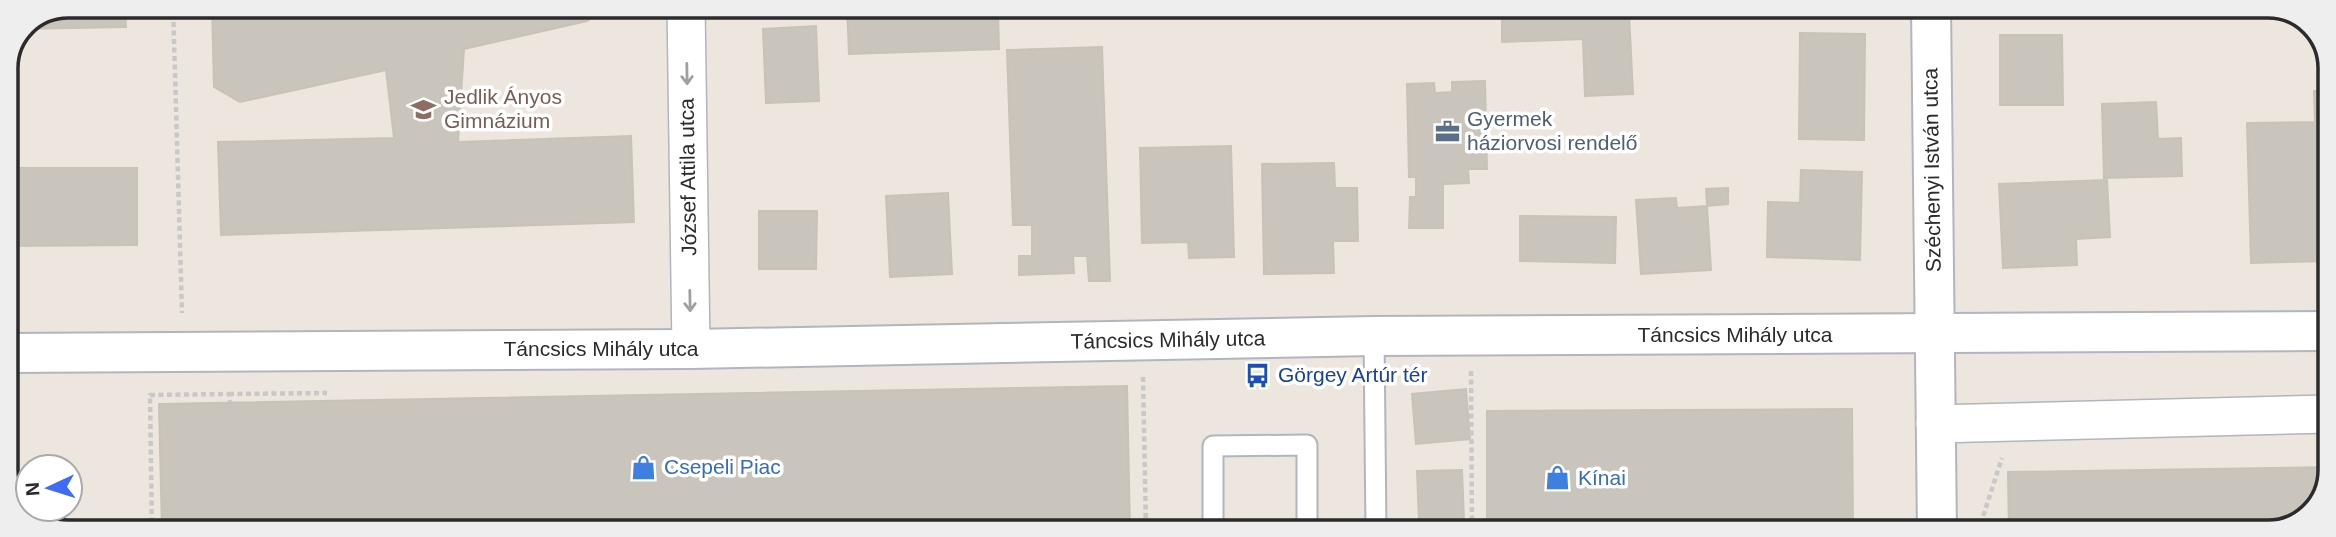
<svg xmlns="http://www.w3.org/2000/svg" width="2336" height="537" font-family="Arial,sans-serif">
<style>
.building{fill:#c9c4bc;stroke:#c8c2b7;stroke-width:2}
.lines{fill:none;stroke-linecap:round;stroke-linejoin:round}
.service-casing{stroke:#b1b5bf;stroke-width:23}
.minor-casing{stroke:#b1b5bf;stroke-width:40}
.tertiary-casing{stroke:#b1b5bf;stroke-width:42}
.path{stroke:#c8c8c8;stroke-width:4.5;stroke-dasharray:5 3.5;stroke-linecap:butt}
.service{stroke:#fff;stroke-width:19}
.minor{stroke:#fff;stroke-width:37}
.tertiary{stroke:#fff;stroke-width:38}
.oneway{stroke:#a0a0a0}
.labels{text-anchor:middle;stroke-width:7;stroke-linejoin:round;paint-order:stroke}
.education-label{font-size:21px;fill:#785e54;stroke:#fff;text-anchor:start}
.service-label{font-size:21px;fill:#4e5e75;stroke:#fff;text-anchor:start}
.street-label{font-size:21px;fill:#2b2b2b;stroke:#fff}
.transit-label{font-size:21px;fill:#164399;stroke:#fff;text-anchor:start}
.shop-label{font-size:21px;fill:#366cbe;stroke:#fff;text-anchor:start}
.rim{fill:none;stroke:#2b2b2b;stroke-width:3.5}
</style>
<rect width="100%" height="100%" fill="#ede6de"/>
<g class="building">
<path d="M68,5H125L126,27L21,29L24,23Z"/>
<path d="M212,5L609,6L587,21L464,49L458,142L631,136L634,222L221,235L218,142L394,138L386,70L240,102L214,87Z"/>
<path d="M763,6H826L827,12L764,13Z"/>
<path d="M847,6H922V17L998,14L999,49L849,54Z"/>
<path d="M1629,12L1633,94L1585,96L1583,39L1502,42V17Z"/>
<path d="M816,26L819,101L766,103L763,29Z"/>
<path d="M1800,33L1865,34L1864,140L1799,139Z"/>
<path d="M2000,35H2062L2063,105H2000Z"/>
<path d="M1102,47L1110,281H1089L1087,256H1073L1074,273L1019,275V256H1032V225H1013L1007,50Z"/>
<path d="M1485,81L1487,169H1468L1469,183L1443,184V228H1409L1410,197H1416V177H1409L1407,84L1434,83L1435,93L1452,92V82Z"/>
<path d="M2330,90V261L2251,263L2247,123L2315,122L2314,91Z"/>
<path d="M2156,102L2158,139L2181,138L2182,176L2104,178L2102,104Z"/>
<path d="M1231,146L1234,257L1189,258L1188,242L1142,243L1140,148Z"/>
<path d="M1334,163L1335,188H1357L1358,241H1333L1334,273L1264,274L1262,164Z"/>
<path d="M5,168H137V245L5,246Z"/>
<path d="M1801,170L1862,172L1860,260L1767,257L1768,202L1800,203Z"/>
<path d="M2107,180L2110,237L2076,239L2077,265L2003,268L1999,184Z"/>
<path d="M1728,188V204L1707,206L1706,189Z"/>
<path d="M948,193L952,274L890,277L886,196Z"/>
<path d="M1676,198L1677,208L1707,206L1711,270L1641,274L1636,200Z"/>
<path d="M759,211H817L816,269H759Z"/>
<path d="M1520,216L1616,217L1615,263L1520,261Z"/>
<path d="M1127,386L1130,531H162L159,404Z"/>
<path d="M1466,389L1470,439L1416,444L1412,394Z"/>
<path d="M1852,409L1853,532L1487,531V411Z"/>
<path d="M2329,467V482L2307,519L2269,532H2009L2008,472Z"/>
<path d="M1462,470L1464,520L1419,521L1417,471Z"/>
</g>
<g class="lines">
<defs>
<g id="service">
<path d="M1374,336L1376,531"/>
<path d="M1213,531V446L1307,445V531"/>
</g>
<g id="minor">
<path d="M686,6L691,349"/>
<path d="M1935,424L2330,414"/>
</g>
<g id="tertiary">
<path d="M1931,6L1937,532"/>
<path d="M6,353L691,349L1374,336L2330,331"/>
</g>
</defs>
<use href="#service" class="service-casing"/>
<use href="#minor" class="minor-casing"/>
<use href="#tertiary" class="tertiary-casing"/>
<g class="path">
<path d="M173,5L182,313"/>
<path d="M1471,371L1472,531"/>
<path d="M1143,377L1146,531"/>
<path d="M229,394L327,393"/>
<path d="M152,531L150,395L229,394L230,402"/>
<path d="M1978,532L2002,458"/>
</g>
<use href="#service" class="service"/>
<use href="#minor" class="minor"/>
<use href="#tertiary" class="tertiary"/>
</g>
<defs><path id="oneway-shaft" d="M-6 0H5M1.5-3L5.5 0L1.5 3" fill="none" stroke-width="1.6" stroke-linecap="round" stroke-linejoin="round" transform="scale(1.75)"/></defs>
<g class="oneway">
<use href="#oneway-shaft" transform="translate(687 74) rotate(89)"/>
<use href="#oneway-shaft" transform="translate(690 301) rotate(89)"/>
</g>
<defs>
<symbol id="school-bare" viewBox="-9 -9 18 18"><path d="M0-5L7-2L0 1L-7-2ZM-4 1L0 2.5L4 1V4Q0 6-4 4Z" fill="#8d6e63" stroke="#fff" stroke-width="2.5" paint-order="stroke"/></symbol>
<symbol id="office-bare" viewBox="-9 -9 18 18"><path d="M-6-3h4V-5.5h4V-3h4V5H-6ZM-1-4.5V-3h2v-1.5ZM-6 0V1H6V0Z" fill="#5c6f8a" stroke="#fff" stroke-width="2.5" paint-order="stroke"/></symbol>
<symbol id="bus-bare" viewBox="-9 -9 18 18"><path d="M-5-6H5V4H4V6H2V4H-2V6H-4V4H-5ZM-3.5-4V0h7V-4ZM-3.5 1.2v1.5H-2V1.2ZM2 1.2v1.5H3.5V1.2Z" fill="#1a4fb4" stroke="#fff" stroke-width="2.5" paint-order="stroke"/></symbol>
<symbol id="shop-bare" viewBox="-9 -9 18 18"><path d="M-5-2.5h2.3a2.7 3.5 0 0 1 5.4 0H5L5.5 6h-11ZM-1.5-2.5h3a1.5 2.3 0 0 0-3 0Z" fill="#3f7fe0" stroke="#fff" stroke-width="2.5" paint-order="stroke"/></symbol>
</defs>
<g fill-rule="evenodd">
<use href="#school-bare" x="406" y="92" width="35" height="35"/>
<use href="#office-bare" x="1430" y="114" width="35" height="35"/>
<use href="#bus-bare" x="1240" y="358" width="35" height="35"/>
<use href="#shop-bare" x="626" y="450" width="35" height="35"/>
<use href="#shop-bare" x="1540" y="460" width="35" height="35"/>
</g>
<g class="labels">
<g class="education-label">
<text x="444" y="104">Jedlik Ányos<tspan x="444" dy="24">Gimnázium</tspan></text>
</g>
<g class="service-label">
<text x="1467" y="126">Gyermek<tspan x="1467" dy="24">háziorvosi rendelő</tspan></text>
</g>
<g class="street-label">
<text transform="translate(1932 170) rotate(-91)" y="7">Széchenyi István utca</text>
<text transform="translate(688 177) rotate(-91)" y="7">József Attila utca</text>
<text x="1735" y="342">Táncsics Mihály utca</text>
<text transform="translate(1168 340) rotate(-1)" y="7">Táncsics Mihály utca</text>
<text x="601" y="356">Táncsics Mihály utca</text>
</g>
<g class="transit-label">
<text x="1278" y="382">Görgey Artúr tér</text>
</g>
<g class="shop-label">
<text x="664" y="474">Csepeli Piac</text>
<text x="1578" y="485">Kínai</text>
</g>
</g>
<path d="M0 0H2336V537H0ZM68 18H2268A50 50 0 0 1 2318 68V470A50 50 0 0 1 2268 520H68A50 50 0 0 1 18 470V68A50 50 0 0 1 68 18Z" fill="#eee" fill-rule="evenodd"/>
<path class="rim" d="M68 18H2268A50 50 0 0 1 2318 68V470A50 50 0 0 1 2268 520H68A50 50 0 0 1 18 470V68A50 50 0 0 1 68 18Z"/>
<g transform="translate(49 488) rotate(266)"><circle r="33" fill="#ffffff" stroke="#aaaaaa" stroke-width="2"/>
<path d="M0-5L12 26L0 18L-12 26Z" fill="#406af8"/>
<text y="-10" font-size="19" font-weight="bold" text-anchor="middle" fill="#2b2b2b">N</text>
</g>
</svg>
